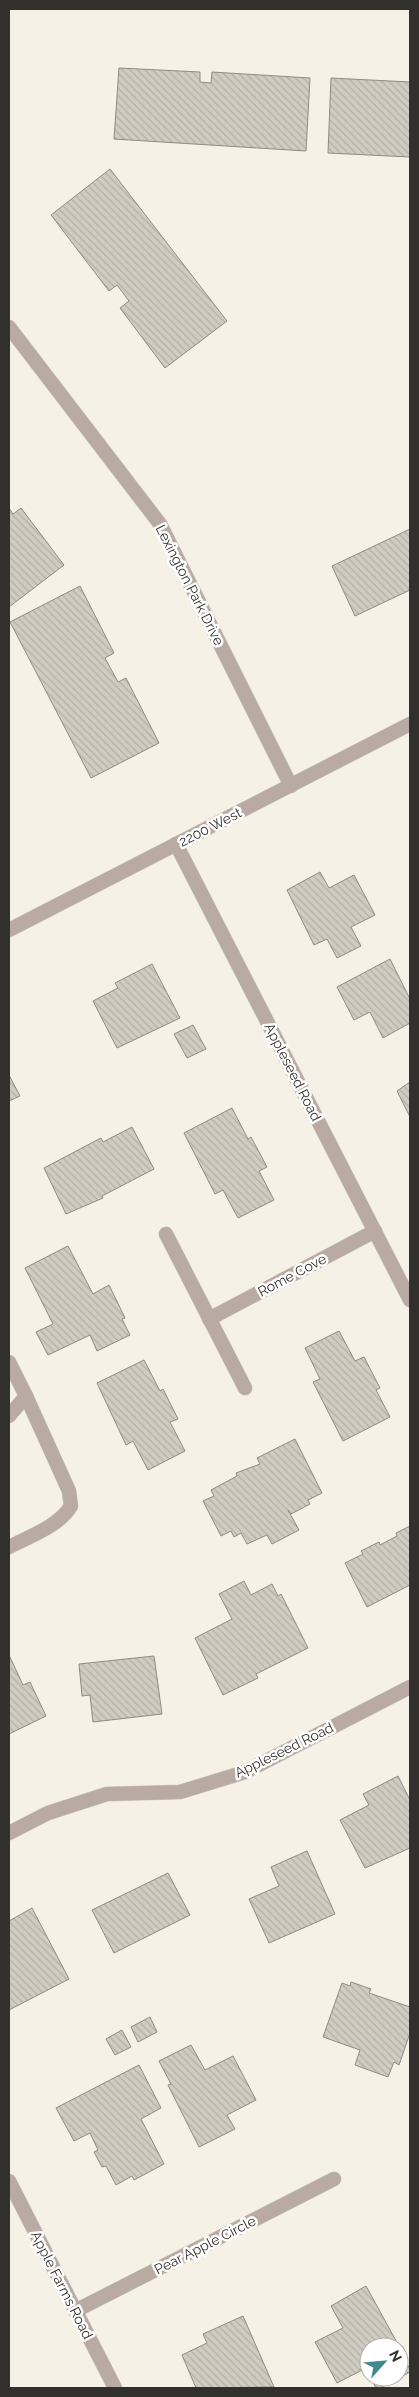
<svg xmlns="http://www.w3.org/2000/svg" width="419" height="2397" font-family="Raleway,sans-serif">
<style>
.building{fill:url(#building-back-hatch);stroke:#8f8b82}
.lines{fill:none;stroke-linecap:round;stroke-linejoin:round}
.service-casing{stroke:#d2cec5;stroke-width:15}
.minor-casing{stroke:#d2cec5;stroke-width:15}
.tertiary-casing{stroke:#d2cec5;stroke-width:15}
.service{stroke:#b9aba4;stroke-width:14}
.minor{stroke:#b9aba4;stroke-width:14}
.tertiary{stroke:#b9aba4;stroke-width:14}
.labels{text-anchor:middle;stroke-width:5;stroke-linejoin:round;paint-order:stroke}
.street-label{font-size:14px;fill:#31302c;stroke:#fff}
</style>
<defs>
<pattern id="building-back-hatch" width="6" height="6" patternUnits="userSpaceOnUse" patternTransform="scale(1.25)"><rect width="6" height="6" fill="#d0ccc2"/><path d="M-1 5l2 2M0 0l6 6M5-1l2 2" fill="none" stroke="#b3b0a7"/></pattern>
</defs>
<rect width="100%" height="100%" fill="#f5f1e7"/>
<g class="building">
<path d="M119,68L200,72V82L211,83L212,72L310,78L306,151L114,139Z"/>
<path d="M331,78L410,82V157L328,153Z"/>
<path d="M110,169L227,321L165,368L120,308L129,301L117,285L109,291L51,215Z"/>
<path d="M9,508L13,514L21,508L64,565L9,607Z"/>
<path d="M410,529V590L355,616L332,566Z"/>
<path d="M80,586L114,653L105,658L118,682L126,678L159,743L91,778L10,622Z"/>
<path d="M320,872L329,888L354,875L375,915L351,927L361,946L337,958L327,939L314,945L287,890Z"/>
<path d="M390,959L410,999V1023L383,1038L370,1012L354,1020L337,987Z"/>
<path d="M152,964L180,1018L117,1048L93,1001L118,988L115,983Z"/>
<path d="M193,1025L206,1049L187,1058L174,1034Z"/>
<path d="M9,1075L20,1096L9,1101Z"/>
<path d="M410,1082V1117L397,1091Z"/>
<path d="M232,1108L248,1139L251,1137L267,1167L259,1171L274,1200L238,1218L223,1190L215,1194L184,1133Z"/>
<path d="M132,1127L154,1169L102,1196L103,1198L66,1214L44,1168L101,1138L103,1142Z"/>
<path d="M68,1246L93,1294L109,1285L125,1318L122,1319L130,1335L97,1351L90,1335L48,1355L36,1332L53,1324L25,1268Z"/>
<path d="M339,1331L355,1361L364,1357L380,1388L376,1390L390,1417L343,1441L313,1382L320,1379L305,1348Z"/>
<path d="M144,1360L160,1391L163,1389L178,1419L170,1422L185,1451L148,1470L133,1441L126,1445L97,1383Z"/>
<path d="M295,1439L322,1493L308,1500L310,1504L291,1514L288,1510L299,1530L272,1544L267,1535L247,1544L241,1533L234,1537L231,1531L221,1536L203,1501L214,1496L211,1490L237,1476L236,1473L260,1464L257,1458Z"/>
<path d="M410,1526V1585L367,1607L345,1563L363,1554L361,1551L379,1542L380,1545L397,1536L396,1533Z"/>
<path d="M244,1581L251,1595L272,1584L278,1596L281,1594L308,1648L256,1674L258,1678L223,1695L195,1638L232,1619L219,1594Z"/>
<path d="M9,1655L23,1685L30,1682L46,1716L9,1734Z"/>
<path d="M154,1656L162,1714L93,1722L90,1695L82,1696L79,1664Z"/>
<path d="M398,1776L410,1800V1848L365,1868L340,1820L369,1805L363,1794Z"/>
<path d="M307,1851L335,1914L269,1943L249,1899L279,1886L271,1867Z"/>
<path d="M168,1873L190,1915L114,1953L92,1910Z"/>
<path d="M32,1908L69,1979L9,2010V1921Z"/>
<path d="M351,1982L371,1989L369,1993L410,2007V2033L399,2065L394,2062L388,2077L355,2065L360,2050L323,2037L342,1983L350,1986Z"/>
<path d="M150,2017L157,2032L138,2042L131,2027Z"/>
<path d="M122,2030L131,2047L115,2055L106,2039Z"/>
<path d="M191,2045L205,2070L233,2056L256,2100L227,2115L235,2129L199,2147L168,2085L171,2084L159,2061Z"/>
<path d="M139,2065L161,2108L141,2119L164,2164L134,2180L132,2176L116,2185L106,2166L102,2167L94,2152L98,2150L90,2133L74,2141L56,2108Z"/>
<path d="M366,2286L400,2348L410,2370V2372L380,2388H376L370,2377H399V2347H369V2375L366,2368L337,2383L315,2342L343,2328L331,2306Z"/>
<path d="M243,2316L274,2387L196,2388L182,2355L207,2343L203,2334Z"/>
</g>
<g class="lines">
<defs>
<g id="service">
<path d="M9,1362L26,1396L9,1416"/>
<path d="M9,1547C30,1536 58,1527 71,1506L69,1491L26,1396"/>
</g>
<g id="minor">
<path d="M9,327L160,524L291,786"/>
<path d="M176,844L410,1300"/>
<path d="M166,1234L245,1388"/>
<path d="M209,1319L375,1231"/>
<path d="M9,1833L48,1813L107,1794L180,1792L245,1772L410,1687"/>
<path d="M9,2181L115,2388"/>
<path d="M75,2311L334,2179"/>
</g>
<path id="tertiary" d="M9,930L410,724"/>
</defs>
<use href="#service" class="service-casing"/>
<use href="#minor" class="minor-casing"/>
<use href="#tertiary" class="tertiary-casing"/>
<use href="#service" class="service"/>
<use href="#minor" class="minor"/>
<use href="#tertiary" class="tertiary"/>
</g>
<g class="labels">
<g class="street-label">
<text transform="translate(190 585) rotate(63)" y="5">Lexington Park Drive</text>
<text transform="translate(210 827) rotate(-27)" y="5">2200 West</text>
<text transform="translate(293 1072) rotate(63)" y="5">Appleseed Road</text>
<text transform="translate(292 1275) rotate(-28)" y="5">Rome Cove</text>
<text transform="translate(284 1750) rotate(-26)" y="5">Appleseed Road</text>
<text transform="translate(205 2245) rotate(-27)" y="5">Pear Apple Circle</text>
<text transform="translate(62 2285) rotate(63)" y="5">Apple Farms Road</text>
</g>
</g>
<rect width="419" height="2397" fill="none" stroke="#31302c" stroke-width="20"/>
<g transform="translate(384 2362) rotate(63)"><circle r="24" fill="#ffffff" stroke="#adacab"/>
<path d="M0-4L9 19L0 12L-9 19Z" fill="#41888f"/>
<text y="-8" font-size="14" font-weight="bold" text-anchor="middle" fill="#31302c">N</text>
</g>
</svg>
